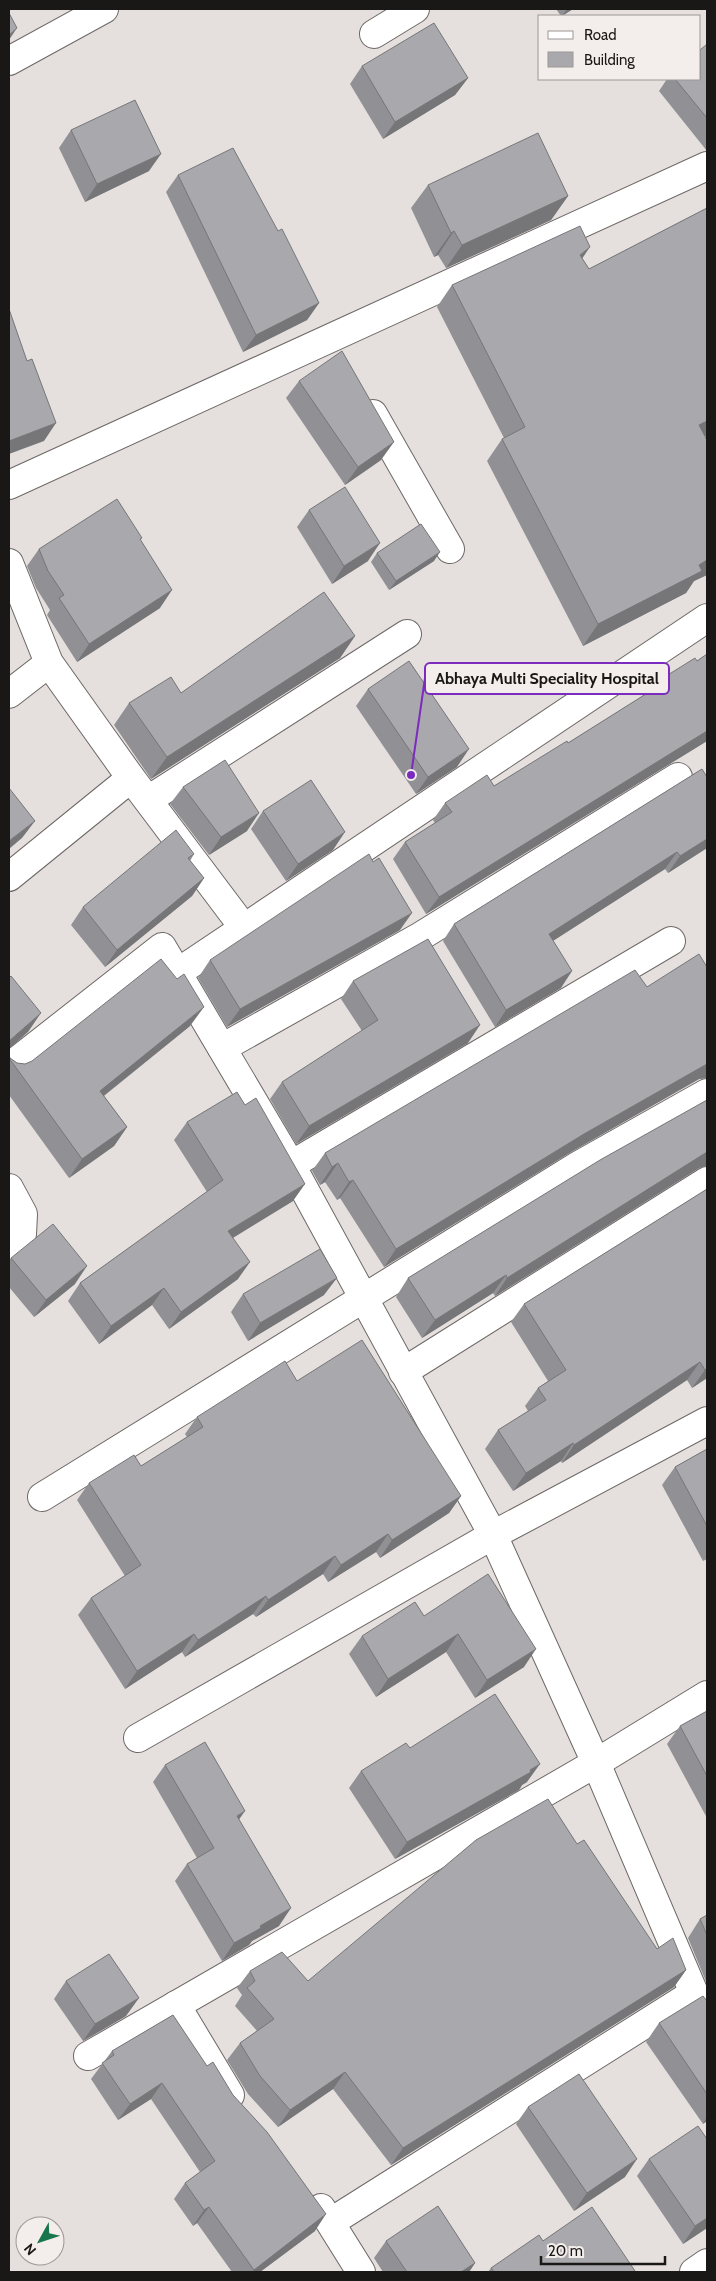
<svg xmlns="http://www.w3.org/2000/svg" width="716" height="2281" font-family="Cabin,sans-serif">
<style>
.lines{fill:none;stroke-linecap:round;stroke-linejoin:round}
.street-casing{stroke:#6d6866;stroke-width:30}
.street{stroke:#fff;stroke-width:28}
.wall{fill:#919195}
.shaded-wall{fill:#767679}
.building{fill:#a9a9ad;stroke:#767679}
.leader{fill:none;stroke:#7b2cbf;stroke-width:2}
.callout-dot{fill:#7b2cbf;stroke:#f3edeb;stroke-width:2}
.callout{fill:#f3edeb;stroke:#7b2cbf;stroke-width:2}
.callout-label{font-size:16px;text-anchor:middle;font-weight:bold;fill:#1a1817}
</style>
<rect width="100%" height="100%" fill="#e5e0de"/>
<g class="lines">
<defs>
<g id="street">
<path d="M374,34L415,9"/>
<path d="M9,61L104,9"/>
<path d="M373,414L450,549"/>
<path d="M9,485L707,166"/>
<path d="M9,563L49,663L131,778L244,928"/>
<path d="M9,694L49,663"/>
<path d="M148,800L407,634"/>
<path d="M9,877L131,778"/>
<path d="M177,973L707,618"/>
<path d="M222,1048L421,936L678,777"/>
<path d="M9,1067L162,947L291,1165L493,1535L596,1763L694,1993L707,2012"/>
<path d="M291,1165L671,941"/>
<path d="M9,1188L23,1214L22,1234L9,1245"/>
<path d="M403,1372L707,1181"/>
<path d="M42,1497L579,1165L707,1093"/>
<path d="M138,1738L493,1535L707,1421"/>
<path d="M176,2005L230,2095"/>
<path d="M88,2056L596,1763L707,1695"/>
<path d="M321,2208L361,2272"/>
<path d="M331,2222L694,1993"/>
<path d="M694,2272L707,2263"/>
</g>
</defs>
<use href="#street" class="street-casing"/>
<use href="#street" class="street"/>
</g>
<g class="wall">
<path d="M556,9H573L562,16H561Z"/>
<path d="M707,44V151L659,91L667,79H700Z"/>
<path d="M362,66L468,78L455,95L383,139L350,84Z"/>
<path d="M71,130L149,171L85,202L59,148Z"/>
<path d="M178,175L278,231L319,303L307,320L243,352L166,192Z"/>
<path d="M428,185L568,196L551,220L446,268L438,255L434,257L411,208Z"/>
<path d="M707,208V435L705,436L707,440V575L694,581L686,593L583,646L487,461L502,439L504,438L437,307L452,285L582,258L589,269Z"/>
<path d="M299,381L381,460L345,485L286,398Z"/>
<path d="M309,510L368,561L332,584L297,527Z"/>
<path d="M140,540L160,608L77,662L47,615L50,610L36,588L27,566L39,549Z"/>
<path d="M377,553L434,561L389,590L371,562Z"/>
<path d="M355,636L340,658L151,779L114,725L129,703L181,693Z"/>
<path d="M707,654V741L426,914L393,859L405,842L435,823L433,820L445,803L494,786L568,743L649,692L655,683L697,661Z"/>
<path d="M368,689L457,767L416,794L356,706Z"/>
<path d="M702,769L707,848L668,873L665,869L553,941L561,988L495,1027L443,941L454,924Z"/>
<path d="M183,787L247,831L209,855L170,804Z"/>
<path d="M263,811L333,850L286,881L251,829Z"/>
<path d="M194,854L190,861L204,878L192,896L105,967L71,925L83,907Z"/>
<path d="M400,930L227,1027L198,978L210,960Z"/>
<path d="M707,967V1078L699,1079L571,1152L384,1267L340,1198L337,1200L325,1182L320,1185L312,1171L325,1153L647,987Z"/>
<path d="M353,981L468,1043L296,1144L270,1099L282,1082L362,1031L341,999Z"/>
<path d="M190,1026L104,1096L127,1127L114,1146L69,1178L9,1095V1056L10,1058L17,1063L25,1064Z"/>
<path d="M707,1100V1166L699,1168L495,1296L493,1293L422,1338L396,1297L408,1278Z"/>
<path d="M187,1122L293,1201L233,1238L238,1279L169,1329L152,1305L99,1344L68,1301L80,1283L207,1192L174,1140Z"/>
<path d="M707,1189V1378L692,1388L687,1380L562,1463L561,1461L513,1491L485,1449L498,1430L528,1411L525,1406L538,1388L548,1381L511,1322L524,1304Z"/>
<path d="M11,1258L75,1284L34,1317L9,1287V1261Z"/>
<path d="M243,1294L324,1295L248,1341L231,1312Z"/>
<path d="M297,1381L461,1496L449,1513L380,1558L376,1552L328,1582L323,1574L256,1617L253,1614L185,1657L182,1652L125,1689L78,1615L91,1598L125,1576L77,1500L89,1483L141,1466L187,1437L185,1434L197,1417Z"/>
<path d="M707,1449V1559L703,1561L662,1485L675,1467Z"/>
<path d="M424,1616L524,1667L475,1698L446,1652L376,1697L349,1654L362,1636Z"/>
<path d="M707,1711V1818L667,1744L680,1726Z"/>
<path d="M410,1748L527,1782L522,1785L519,1790L395,1859L349,1788L361,1771Z"/>
<path d="M165,1765L239,1820L279,1926L252,1941L249,1945L222,1961L175,1881L187,1864L197,1858L153,1782Z"/>
<path d="M577,1844L657,1949L686,1970L674,1987L391,2165L333,2089L278,2127L248,2094L227,2060L240,2043L257,2031L235,2006L242,1995L237,1988L250,1971L308,1981Z"/>
<path d="M707,1915V1984L688,1938L700,1919Z"/>
<path d="M66,1981L126,2016L83,2041L54,1999Z"/>
<path d="M707,2001V2121L703,2124L646,2042L659,2023Z"/>
<path d="M173,2015L315,2231L260,2272H232L197,2223L193,2226L174,2199L185,2183L200,2172L151,2099L118,2120L91,2079L112,2051Z"/>
<path d="M528,2107L625,2177L574,2211L516,2124Z"/>
<path d="M649,2159L707,2228L683,2244L637,2176Z"/>
<path d="M386,2241L475,2263L469,2272H383L374,2258Z"/>
<path d="M543,2241L635,2271L634,2272H488L491,2268Z"/>
</g>
<g class="shaded-wall">
<path d="M567,9H573L562,16Z"/>
<path d="M17,28L9,40V35Z"/>
<path d="M468,78L455,95L383,139L395,122Z"/>
<path d="M161,154L149,171L85,202L97,184Z"/>
<path d="M568,196L551,220L446,268L462,245Z"/>
<path d="M454,231L438,255L434,257L451,233Z"/>
<path d="M590,247L575,269L580,255Z"/>
<path d="M319,303L307,320L243,352L256,335Z"/>
<path d="M707,421V435L684,447L699,425Z"/>
<path d="M56,423L44,441L9,454V441Z"/>
<path d="M394,442L381,460L345,485L358,467Z"/>
<path d="M380,543L368,561L332,584L344,566Z"/>
<path d="M440,552L434,561L389,590L396,581Z"/>
<path d="M707,560V575L694,581L686,593L583,646L598,624Z"/>
<path d="M172,590L160,608L77,662L89,644Z"/>
<path d="M355,636L340,658L151,779L167,757Z"/>
<path d="M707,731V741L426,914L439,897Z"/>
<path d="M469,749L457,767L416,794L428,777Z"/>
<path d="M259,813L247,831L209,855L221,837Z"/>
<path d="M35,821L22,838L9,849V841Z"/>
<path d="M345,832L333,850L286,881L298,864Z"/>
<path d="M707,839V848L668,873L680,856Z"/>
<path d="M677,852L665,869L537,951L549,934Z"/>
<path d="M204,878L192,896L105,967L117,950Z"/>
<path d="M412,913L400,930L227,1027L240,1009Z"/>
<path d="M572,971L561,988L495,1027L506,1010Z"/>
<path d="M204,1007L190,1026L87,1109L100,1091Z"/>
<path d="M41,1013L28,1032L9,1049V1041Z"/>
<path d="M480,1025L468,1043L296,1144L309,1126Z"/>
<path d="M707,1064V1078L699,1079L571,1152L384,1267L396,1249L584,1134Z"/>
<path d="M127,1127L114,1146L69,1178L82,1159Z"/>
<path d="M707,1152V1166L699,1168L495,1296L507,1278Z"/>
<path d="M338,1163L325,1182L320,1185L332,1167Z"/>
<path d="M353,1180L340,1198L337,1200L349,1182Z"/>
<path d="M305,1184L293,1201L216,1248L228,1231Z"/>
<path d="M250,1262L238,1279L169,1329L181,1312Z"/>
<path d="M87,1266L75,1284L34,1317L46,1300Z"/>
<path d="M506,1275L493,1293L422,1338L435,1320Z"/>
<path d="M337,1278L324,1295L248,1341L260,1323Z"/>
<path d="M164,1288L152,1305L99,1344L111,1326Z"/>
<path d="M700,1362L687,1380L562,1463L574,1445Z"/>
<path d="M707,1368V1378L692,1388L705,1370Z"/>
<path d="M573,1443L561,1461L513,1491L526,1473Z"/>
<path d="M461,1496L449,1513L380,1558L392,1540Z"/>
<path d="M388,1534L376,1552L328,1582L341,1565Z"/>
<path d="M335,1556L323,1574L256,1617L268,1600Z"/>
<path d="M266,1596L253,1614L185,1657L198,1640Z"/>
<path d="M194,1634L182,1652L125,1689L137,1671Z"/>
<path d="M458,1634L446,1652L376,1697L388,1679Z"/>
<path d="M536,1649L524,1667L475,1698L487,1680Z"/>
<path d="M540,1764L527,1782L522,1785L519,1790L395,1859L407,1842Z"/>
<path d="M245,1811L233,1828L237,1816Z"/>
<path d="M291,1908L279,1926L252,1941L249,1945L222,1961L234,1943L260,1926Z"/>
<path d="M686,1970L674,1987L391,2165L403,2148Z"/>
<path d="M139,1998L126,2016L83,2041L95,2024Z"/>
<path d="M345,2072L333,2089L278,2127L290,2110Z"/>
<path d="M162,2083L151,2099L118,2120L130,2104Z"/>
<path d="M707,2117V2121L703,2124Z"/>
<path d="M637,2159L625,2177L574,2211L587,2193Z"/>
<path d="M209,2207L197,2223L193,2226L204,2210Z"/>
<path d="M326,2214L315,2231L260,2272H252L254,2270Z"/>
<path d="M707,2218V2228L683,2244L695,2226Z"/>
<path d="M475,2263L469,2272H461Z"/>
</g>
<g class="building">
<path d="M9,13L17,28L9,35Z"/>
<path d="M434,23L468,78L395,122L362,66Z"/>
<path d="M707,44V118L675,79H700V50Z"/>
<path d="M135,100L161,154L97,184L71,130Z"/>
<path d="M538,133L568,196L462,245L454,231L451,233L428,185Z"/>
<path d="M233,148L278,231L282,229L319,303L256,335L178,175Z"/>
<path d="M707,208V421L699,425L707,440V560L699,565L702,571L598,624L502,439L525,427L452,285L580,226L590,247L580,255L589,269Z"/>
<path d="M9,309L27,361L32,359L56,423L9,441Z"/>
<path d="M342,351L394,442L358,467L299,381Z"/>
<path d="M345,487L380,543L344,566L309,510Z"/>
<path d="M117,499L142,538L140,539L172,590L89,644L59,598L64,595L48,571L39,549Z"/>
<path d="M421,524L440,552L396,581L377,553Z"/>
<path d="M324,592L355,636L167,757L129,703L171,677L181,693Z"/>
<path d="M707,654V731L439,897L405,842L452,812L445,803L487,775L494,786L567,741L568,743L657,687L655,683L695,658L697,661Z"/>
<path d="M409,661L469,749L428,777L368,689Z"/>
<path d="M225,760L259,813L221,837L183,787Z"/>
<path d="M702,769L707,777V839L680,856L677,852L549,934L572,971L506,1010L454,924Z"/>
<path d="M311,780L345,832L298,864L263,811Z"/>
<path d="M9,788L35,821L9,841Z"/>
<path d="M176,830L194,854L188,858L204,878L117,950L83,907Z"/>
<path d="M369,854L373,862L379,858L412,913L240,1009L210,960Z"/>
<path d="M428,939L480,1025L309,1126L282,1082L378,1020L353,981Z"/>
<path d="M699,954L707,967V1064L584,1134L396,1249L353,1180L349,1182L338,1163L332,1167L325,1153L635,970L647,987Z"/>
<path d="M161,959L177,979L184,974L204,1007L100,1091L127,1127L82,1159L9,1058V1056L10,1058L17,1063L25,1064L32,1061Z"/>
<path d="M11,976L41,1013L9,1041V978Z"/>
<path d="M237,1092L245,1105L256,1098L305,1184L228,1231L250,1262L181,1312L164,1288L111,1326L80,1283L223,1180L187,1122Z"/>
<path d="M707,1100V1152L507,1278L506,1275L435,1320L408,1278L600,1160Z"/>
<path d="M707,1189V1368L705,1370L700,1362L574,1445L573,1443L526,1473L498,1430L546,1400L538,1388L566,1370L524,1304Z"/>
<path d="M53,1224L87,1266L46,1300L11,1258Z"/>
<path d="M320,1249L337,1278L260,1323L243,1294Z"/>
<path d="M362,1340L461,1496L392,1540L388,1534L341,1565L335,1556L268,1600L266,1596L198,1640L194,1634L137,1671L91,1598L141,1565L89,1483L134,1455L141,1466L203,1427L197,1417L285,1361L297,1381Z"/>
<path d="M707,1449V1526L675,1467Z"/>
<path d="M488,1574L536,1649L487,1680L458,1634L388,1679L362,1636L415,1602L424,1616Z"/>
<path d="M495,1694L540,1764L530,1770L531,1772L407,1842L361,1771L406,1743L410,1748Z"/>
<path d="M707,1711V1776L680,1726Z"/>
<path d="M205,1742L245,1811L237,1816L291,1908L260,1926L261,1928L234,1943L187,1864L214,1848L165,1765Z"/>
<path d="M548,1799L577,1844L584,1840L657,1949L673,1938L686,1970L403,2148L345,2072L290,2110L260,2076L240,2043L274,2019L247,1988L255,1981L250,1971L282,1952L308,1981L476,1840Z"/>
<path d="M707,1915V1935L700,1919Z"/>
<path d="M109,1954L139,1998L95,2024L66,1981Z"/>
<path d="M703,1996L707,2001V2094L659,2023Z"/>
<path d="M173,2015L207,2066L213,2062L233,2095L267,2132L326,2214L254,2270L209,2207L204,2210L185,2183L215,2161L162,2083L130,2104L102,2063L114,2055L112,2051Z"/>
<path d="M579,2074L637,2159L587,2193L528,2107Z"/>
<path d="M698,2126L707,2139V2218L695,2226L649,2159Z"/>
<path d="M438,2206L475,2263L461,2272H407L386,2241Z"/>
<path d="M592,2207L635,2271L634,2272H494L491,2268L539,2235L543,2241Z"/>
</g>
<path class="leader" d="M411 775L425 678"/>
<circle class="callout-dot" cx="411" cy="775" r="5"/>
<rect class="callout" x="425" y="663" width="244" height="31" rx="5"/>
<g class="callout-label">
<text x="547" y="684">Abhaya Multi Speciality Hospital</text>
</g>
<rect width="716" height="2281" fill="none" stroke="#1a1817" stroke-width="20"/>
<rect x="538" y="15" width="162" height="65" fill="#f3edeb" stroke="#9c9896"/>
<rect x="548" y="31" width="25" height="8" fill="#ffffff" stroke="#9c9896"/>
<text x="584" y="40" font-size="15" fill="#1a1817">Road</text>
<rect x="548" y="52" width="25" height="15" fill="#a9a9ad" stroke="#9c9896"/>
<text x="584" y="65" font-size="15" fill="#1a1817">Building</text>
<g transform="translate(40 2241) rotate(230)"><circle r="24" fill="#f3edeb" stroke="#9c9896"/>
<path d="M0-4L9 19L0 12L-9 19Z" fill="#17764c"/>
<text y="-8" font-size="14" font-weight="bold" text-anchor="middle" fill="#1a1817">N</text>
</g>
<path d="M541 2256v8h124v-8" fill="none" stroke="#1a1817" stroke-width="2.5"/>
<text x="548" y="2256" font-size="15" fill="#1a1817" stroke="#f3edeb" stroke-width="4" paint-order="stroke">20 m</text>
</svg>
